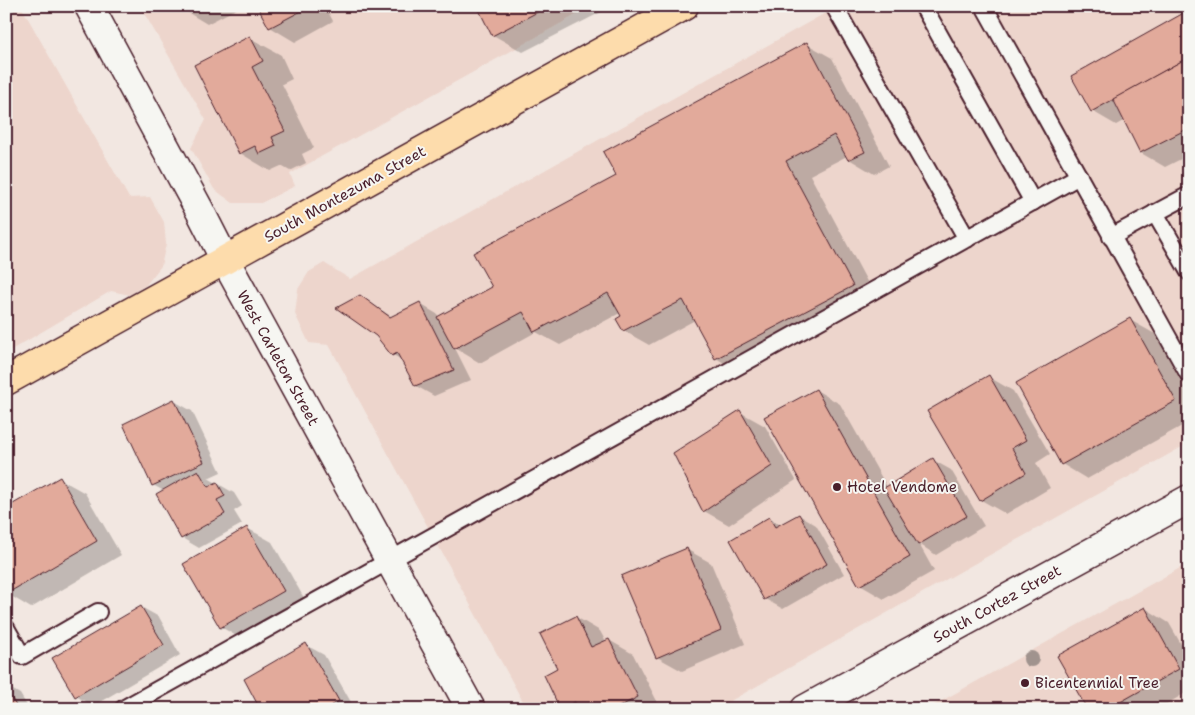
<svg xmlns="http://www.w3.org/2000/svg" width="1195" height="715" font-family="'Shantell Sans',sans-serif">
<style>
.built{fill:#edd5cc}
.shadow{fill:#0003}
.building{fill:#e2aa9b;stroke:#4a1f2b}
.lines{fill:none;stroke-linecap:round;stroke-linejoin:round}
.service-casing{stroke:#4a1f2b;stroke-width:20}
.minor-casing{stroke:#4a1f2b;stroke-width:31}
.tertiary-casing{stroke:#4a1f2b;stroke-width:31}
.primary-casing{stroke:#4a1f2b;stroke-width:31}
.service{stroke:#f6f6f2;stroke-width:16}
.minor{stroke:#f6f6f2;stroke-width:28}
.tertiary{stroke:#f6f6f2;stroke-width:28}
.primary{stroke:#fddcac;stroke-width:28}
.tree{fill:#a0938e}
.poi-dot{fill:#4a1f2b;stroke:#f6f6f2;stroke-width:2}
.labels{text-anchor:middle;stroke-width:4;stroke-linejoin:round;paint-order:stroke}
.street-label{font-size:15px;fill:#4a1f2b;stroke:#f6f6f2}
.poi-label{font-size:15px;fill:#4a1f2b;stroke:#f6f6f2;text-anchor:start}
</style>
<rect width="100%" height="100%" fill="#f2e7e1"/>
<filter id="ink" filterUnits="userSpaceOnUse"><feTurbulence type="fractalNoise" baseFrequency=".02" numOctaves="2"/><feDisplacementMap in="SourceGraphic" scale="10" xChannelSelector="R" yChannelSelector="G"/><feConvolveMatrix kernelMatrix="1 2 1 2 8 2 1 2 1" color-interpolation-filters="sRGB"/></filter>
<g filter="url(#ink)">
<g class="built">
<path d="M6,6H21L129,198L150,197L164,222L166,244L161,266L146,285L130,295L111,291L6,353Z"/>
<path d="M140,6H592L290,174L295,186L261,203H233L214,189L191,148L206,120Z"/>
<path d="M838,6H1189V443L716,709H527L329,345L309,343L295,314L298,289L309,272L324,263L350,279Z"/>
<path d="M1189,563V709H927Z"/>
</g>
<g class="shadow">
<path d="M177,6H242L207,24Z"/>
<path d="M259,6H325L333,21L295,42L270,27Z"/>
<path d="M350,6H364L357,10Z"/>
<path d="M478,6H613L523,52L493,35Z"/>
<path d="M1189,12V155L1165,167L1141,153L1125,120L1116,125L1092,111Z"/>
<path d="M250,38L281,55L292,79L282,84L314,148L302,154L306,163L290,171L281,166L270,171L240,153Z"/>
<path d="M807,44L832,58L889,166L874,174L849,159L847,156L810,175L877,300L740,373L716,358L695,320L649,345L624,331L618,319L623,317L620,313L560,345L536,332L480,363L455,348L471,380L434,396L416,386L402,360L393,355L360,296L392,317L420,304L437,314L439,317L494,288L617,177Z"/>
<path d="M1130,320L1155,334L1189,396V422L1087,479L1062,464L1017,383Z"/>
<path d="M989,377L1013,391L1050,454L1036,463L1050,488L1006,514L981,500Z"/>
<path d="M816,390L840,404L887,487L933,460L951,470L984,526L936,555L919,544L934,571L884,599L860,585Z"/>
<path d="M174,401L192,411L221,472L208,478L234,493L242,506L234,511L242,524L199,548L182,538L164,491L153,485Z"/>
<path d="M740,412L765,426L796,480L729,525L704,511Z"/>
<path d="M60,479L85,493L121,555L31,608L6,593Z"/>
<path d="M799,515L816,525L844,574L783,609L765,599L769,518L781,525Z"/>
<path d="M247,528L272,542L308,605L245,641L221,627Z"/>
<path d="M686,549L711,563L745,644L682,671L657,657Z"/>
<path d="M141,607L159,617L180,655L93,706L76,696Z"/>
<path d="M1145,608L1169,623L1189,658V691L1158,709H1088Z"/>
<path d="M576,617L600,631L606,642L609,640L633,654L661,709L562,708L559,669Z"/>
<path d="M306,645L324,655L355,709H262Z"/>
<path d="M6,686L20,694L29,709H6Z"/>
</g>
<g class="building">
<path d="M257,6H309V7L269,28Z"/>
<path d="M477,6H549L492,36Z"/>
<path d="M1189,10V57L1091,112L1071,76Z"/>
<path d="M250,36L263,61L252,67L285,131L272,137L276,146L259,154L255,146L239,154L194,65Z"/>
<path d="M807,42L865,152L848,160L834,135L786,161L853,286L715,359L683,300L623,331L616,319L621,316L608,293L534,332L523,312L454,349L437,317L492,287L473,253L616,176L603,152Z"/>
<path d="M1189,57V128L1140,153L1113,99Z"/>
<path d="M360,295L390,317L420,302L454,370L415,386L397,353L392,356L376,336L336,308Z"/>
<path d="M1130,318L1176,401L1061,465L1016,383Z"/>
<path d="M989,375L1026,440L1012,448L1026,473L980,501L927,411Z"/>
<path d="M816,389L910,557L859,586L764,417Z"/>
<path d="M174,399L204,462L152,486L123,424Z"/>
<path d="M740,410L772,466L703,512L673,453Z"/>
<path d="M933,458L967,516L918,545L884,488Z"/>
<path d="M198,470L208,487L217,482L225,496L217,500L225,514L181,539L156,494Z"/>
<path d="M60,477L97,541L6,594V508Z"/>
<path d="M799,514L827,564L764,600L730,540L769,517L775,527Z"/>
<path d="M247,527L284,591L220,628L183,564Z"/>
<path d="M687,548L721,630L656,658L621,576Z"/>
<path d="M141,606L164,645L75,697L52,658Z"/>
<path d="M1145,607L1179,669L1108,709H1087L1057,656Z"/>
<path d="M576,616L591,647L609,639L638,697L615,709H578L575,702L560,709L544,675L557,668L540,634Z"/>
<path d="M306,643L339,701L326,709H260L244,679Z"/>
<path d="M6,689L18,709H6Z"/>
</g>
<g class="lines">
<defs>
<g id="service">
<path d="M834,6L967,239"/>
<path d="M923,6L1033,202"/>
<path d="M984,6L1189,375"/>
<path d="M1155,213L1189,272"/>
<path d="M1111,237L1189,195"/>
<path d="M6,628L22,656L98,612"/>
<path d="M123,709L1079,176"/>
</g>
<g id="minor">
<path d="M89,6L200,211L225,260"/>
<path d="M805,709L1189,499"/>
</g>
<path id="tertiary" d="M225,260L471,709"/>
<path id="primary" d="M6,381L684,6"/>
</defs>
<use href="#service" class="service-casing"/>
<use href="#minor" class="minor-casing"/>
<use href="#tertiary" class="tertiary-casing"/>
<use href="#primary" class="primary-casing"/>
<use href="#service" class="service"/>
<use href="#minor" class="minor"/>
<use href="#tertiary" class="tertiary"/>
<use href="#primary" class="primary"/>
</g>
<circle class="tree" cx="1031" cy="659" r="8"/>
</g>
<g class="poi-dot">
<circle cx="837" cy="487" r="5"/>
<circle cx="1025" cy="683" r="5"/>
</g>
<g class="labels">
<g class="street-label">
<text transform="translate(345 194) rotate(-29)" y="5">South Montezuma Street</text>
<text transform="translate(278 358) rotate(61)" y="5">West Carleton Street</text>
<text transform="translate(997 604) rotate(-29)" y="5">South Cortez Street</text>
</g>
<g class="poi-label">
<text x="847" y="492">Hotel Vendome</text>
<text x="1035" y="688">Bicentennial Tree</text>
</g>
</g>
<rect width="1195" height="715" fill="none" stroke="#f6f6f2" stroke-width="25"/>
<rect x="12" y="12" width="1170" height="690" fill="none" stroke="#4a1f2b" stroke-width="2" filter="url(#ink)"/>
</svg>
